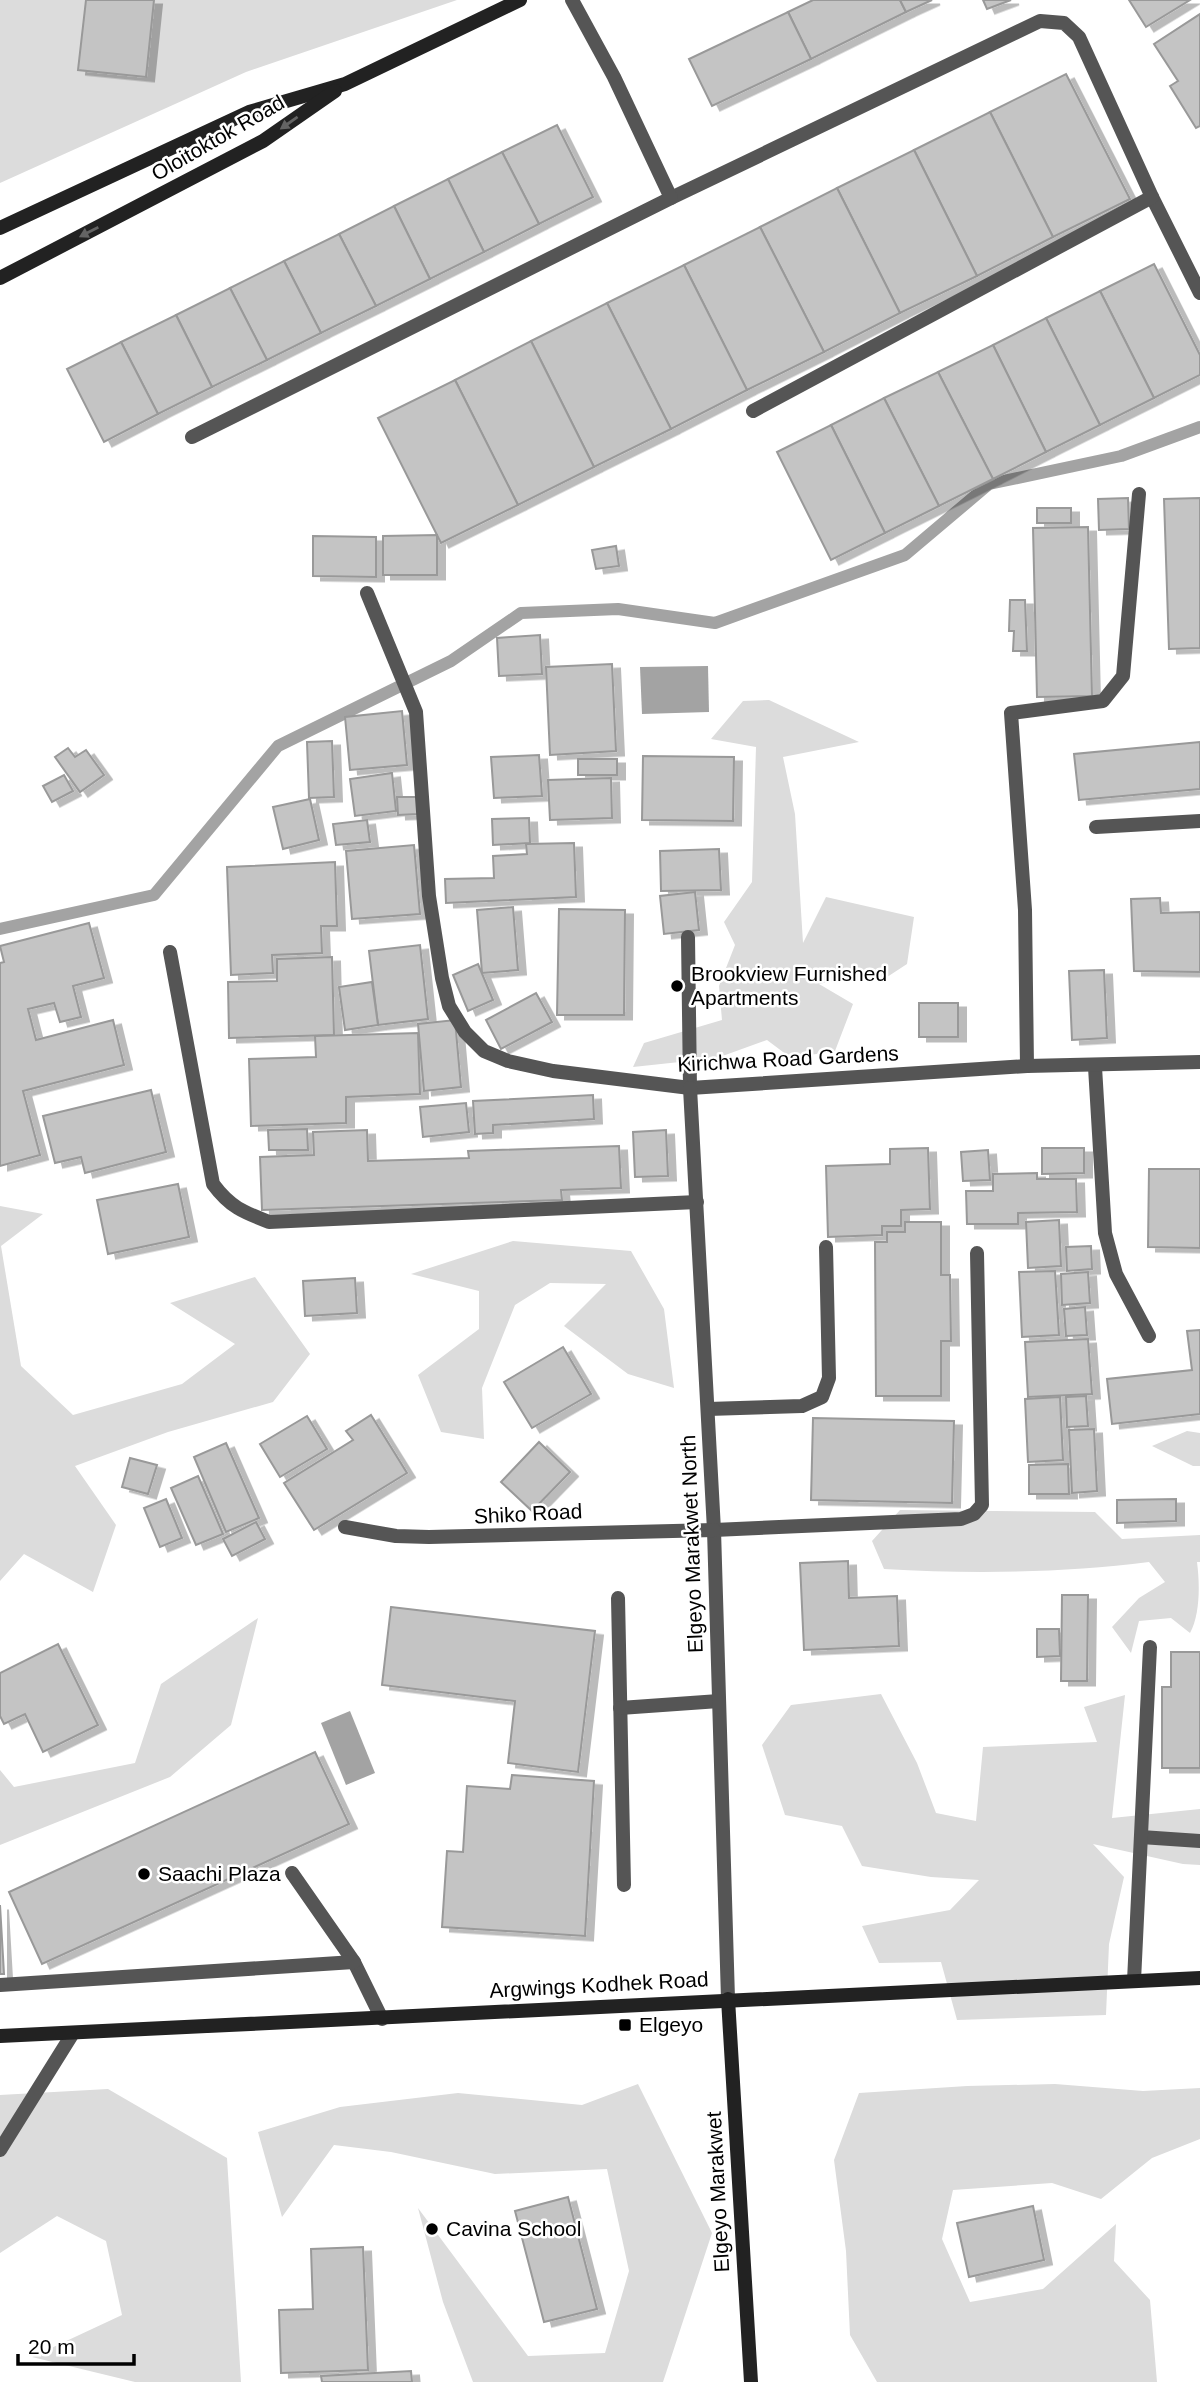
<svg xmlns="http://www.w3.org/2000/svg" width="1200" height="2382" font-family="Helvetica,sans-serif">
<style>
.green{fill:#dcdcdc}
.water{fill:#a3a3a3}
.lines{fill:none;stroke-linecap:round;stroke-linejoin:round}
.stream{stroke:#a3a3a3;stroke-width:12}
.building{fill:#c4c4c4;stroke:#999;stroke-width:2;filter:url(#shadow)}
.lane{stroke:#555;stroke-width:14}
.street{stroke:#555;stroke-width:14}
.secondary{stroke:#222;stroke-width:14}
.oneway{fill:#646464}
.poi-dot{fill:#000;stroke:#fff;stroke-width:2.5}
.labels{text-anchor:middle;stroke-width:5;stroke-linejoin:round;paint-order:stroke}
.street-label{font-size:21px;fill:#000;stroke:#fff}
.poi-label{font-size:21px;fill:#000;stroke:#fff;text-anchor:start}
</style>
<defs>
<filter id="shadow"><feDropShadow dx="8" dy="4.5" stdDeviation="0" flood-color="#0004"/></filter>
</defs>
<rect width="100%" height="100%" fill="#fff"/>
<g class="green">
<path d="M0,0H457L246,72L0,183Z"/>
<path d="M769,700L859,742L783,757L795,814L803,943L826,897L914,917L907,964L881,981L838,980L819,984L853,1004L835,1051L791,1058L767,1040L717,1058L633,1067L644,1043L722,1020L719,986L735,945L724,922L752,882L756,747L711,739L743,701Z"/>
<path d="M0,1206L43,1214L1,1246L21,1366L73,1415L182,1384L235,1344L170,1303L255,1277L310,1354L273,1402L168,1432L75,1466L116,1525L93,1592L24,1554L0,1581Z"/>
<path d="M513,1241L631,1251L664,1309L674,1388L628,1374L564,1326L606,1284L550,1283L515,1305L482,1388L484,1439L441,1432L418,1375L479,1329V1291L411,1274Z"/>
<path d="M1187,1431L1200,1433V1466H1193L1152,1446Z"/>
<path d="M900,1510L1095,1512L1122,1539L1200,1535V1562H1197C1200,1585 1200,1615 1190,1633L1171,1618L1139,1621L1131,1653L1112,1627L1139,1598L1165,1582L1149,1562C1062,1573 972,1574 884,1569L872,1541Z"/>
<path d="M258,1618L231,1725L170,1777L0,1845V1770L14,1787L135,1763L161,1684Z"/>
<path d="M881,1694L917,1763L936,1813L976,1821L983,1747L1097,1742L1084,1707L1125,1695L1112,1818L1200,1809V1865L1183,1864L1093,1844L1124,1877L1109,1944L1106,2015L957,2020L941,1962L879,1963L862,1926L950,1910L979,1880L931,1877L862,1866L842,1826L785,1815L762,1745L791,1705Z"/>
<path d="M638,2084L712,2233L663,2382H473L443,2302L418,2208L528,2356L605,2353L629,2271L607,2169L495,2174L391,2152L334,2145L282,2217L258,2132L340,2107L458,2093L582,2105Z"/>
<path d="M1055,2084L1143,2091L1200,2088V2139L1152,2158L1101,2199L1052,2183L953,2190L942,2239L970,2302L1043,2289L1116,2224L1114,2261L1150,2300L1157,2382H877L850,2335L846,2251L834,2160L859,2093L967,2086Z"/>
<path d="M108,2089L227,2158L241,2382H135L32,2357L122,2315L106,2241L57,2216L0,2253V2095Z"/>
</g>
<g class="water">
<path d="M708,666L709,712L642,714L640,667Z"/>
<path d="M350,1711L375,1773L346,1785L321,1723Z"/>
</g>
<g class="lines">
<path class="stream" d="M0,929L154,895L278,746L451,661L521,613L618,609L715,623L905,555L989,484L1121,456L1200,427"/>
</g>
<g class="building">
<path d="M86,0H154L146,77L78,70Z"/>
<path d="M813,0H900L906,12L811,59L788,12Z"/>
<path d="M900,0H932L906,12Z"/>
<path d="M983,0H1011L987,9Z"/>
<path d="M1129,0H1190L1146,27Z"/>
<path d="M788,12L811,59L712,106L689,59Z"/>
<path d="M1200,14V126L1196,128L1170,86L1178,81L1154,44Z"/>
<path d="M1066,74L1130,199L1053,237L990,112Z"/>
<path d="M990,112L1053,237L977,276L914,150Z"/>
<path d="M557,125L593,197L539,224L502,152Z"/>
<path d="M914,150L977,276L900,313L837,188Z"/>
<path d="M502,152L539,224L484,252L448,179Z"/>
<path d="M448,179L484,252L430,279L394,206Z"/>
<path d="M837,188L900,313L824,352L760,227Z"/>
<path d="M394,206L430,279L376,306L339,234Z"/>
<path d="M760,227L824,352L747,390L684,265Z"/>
<path d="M339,234L376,306L321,333L284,261Z"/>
<path d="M284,261L321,333L267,360L230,288Z"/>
<path d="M1154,264L1200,355V375L1154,398L1100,291Z"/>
<path d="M684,265L747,390L671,429L607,303Z"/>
<path d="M230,288L267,360L212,387L176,315Z"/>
<path d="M1100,291L1154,398L1100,425L1046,318Z"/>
<path d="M607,303L671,429L594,467L531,341Z"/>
<path d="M176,315L212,387L158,414L121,342Z"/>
<path d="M1046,318L1100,425L1046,452L993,345Z"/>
<path d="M531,341L594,467L518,505L455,380Z"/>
<path d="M121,342L158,414L104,442L67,369Z"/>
<path d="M993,345L1046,452L993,479L938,372Z"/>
<path d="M938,372L993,479L939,506L884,398Z"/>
<path d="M455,380L518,505L441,543L378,418Z"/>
<path d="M884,398L939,506L885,533L831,425Z"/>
<path d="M831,425L885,533L831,560L777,452Z"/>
<path d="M1128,498L1129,529L1099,530L1098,499Z"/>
<path d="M1200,498V648L1169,649L1164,499Z"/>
<rect x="1037" y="508" width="34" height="15"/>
<path d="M1088,527L1092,696L1037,697L1033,528Z"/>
<path d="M437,535V575H383V536Z"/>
<path d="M313,536L376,537V577L313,576Z"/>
<path d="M616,546L619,566L596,569L592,550Z"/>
<path d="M1010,600H1025L1027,651H1013L1014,631H1009Z"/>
<path d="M540,635L542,674L499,676L497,638Z"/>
<path d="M612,664L616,751L550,755L546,667Z"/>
<path d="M402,711L407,765L350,770L345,717Z"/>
<path d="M332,741L334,797L309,798L307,742Z"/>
<path d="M1200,742V789L1079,800L1074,754Z"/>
<path d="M68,748L75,757L86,750L104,775L80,792L55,757Z"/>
<path d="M539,755L542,796L494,798L491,757Z"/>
<path d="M643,756L734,757L733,821L642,820Z"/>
<rect x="578" y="759" width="39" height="16"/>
<path d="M392,773L396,811L355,816L350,779Z"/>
<path d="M64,775L73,791L52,802L43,786Z"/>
<path d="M611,778L612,818L550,820L548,780Z"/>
<path d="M397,797H418V814L398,815Z"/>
<path d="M310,799L319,840L283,849L273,807Z"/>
<path d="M529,818L530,843L493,845L492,819Z"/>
<path d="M367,820L370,842L336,845L333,824Z"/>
<path d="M574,843L576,897L446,903L445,879L494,878L493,856L527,854L526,844Z"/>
<path d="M414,845L420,914L352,919L346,851Z"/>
<path d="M719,849L721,890L661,891L660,851Z"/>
<path d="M335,862L337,926H321L322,953L272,955L273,973L231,975L227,867Z"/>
<path d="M695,892L699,930L664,934L660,896Z"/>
<path d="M1160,898L1161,913L1200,912V972L1134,971L1131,899Z"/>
<path d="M513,907L518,970L482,973L477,910Z"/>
<path d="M559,909L625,910L624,1015H557Z"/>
<path d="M89,923L104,978L73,986L81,1017L60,1022L54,1003L28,1009L36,1040L113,1020L124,1065L23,1091L40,1155L0,1166V963L4,962L0,946Z"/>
<path d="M420,945L428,1019L378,1025L369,951Z"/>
<path d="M332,957L334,1035L229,1038L228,982L277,981V959Z"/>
<path d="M478,964L493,1000L468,1011L453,975Z"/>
<path d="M1104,970L1107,1038L1072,1040L1069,971Z"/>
<path d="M372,982L378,1025L345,1030L339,987Z"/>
<path d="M536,993L552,1022L501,1049L486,1020Z"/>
<rect x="919" y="1003" width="39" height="34"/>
<path d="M455,1020L461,1087L424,1091L418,1024Z"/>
<path d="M418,1033L420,1094L346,1097V1123L251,1126L249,1059L316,1057L315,1036Z"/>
<path d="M151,1090L166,1152L85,1173L81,1157L55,1163L43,1116Z"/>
<path d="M593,1095L594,1119L493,1125V1133L475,1134L473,1101Z"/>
<path d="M466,1103L469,1132L423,1137L420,1107Z"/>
<path d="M307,1129L308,1150H269L268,1130Z"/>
<path d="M367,1130L368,1161L469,1158L468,1151L619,1146L621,1188L561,1190L562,1200L262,1210L260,1157L314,1155L313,1132Z"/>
<path d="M666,1130L668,1176L635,1177L633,1132Z"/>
<path d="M928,1148L930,1209L901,1210V1226H882V1235L828,1237L826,1166L890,1164V1149Z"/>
<path d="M1042,1148H1084V1173L1042,1174Z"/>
<path d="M988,1150L990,1180L963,1181L961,1152Z"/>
<path d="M1149,1169H1200V1248L1148,1247Z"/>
<path d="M1037,1173V1179H1076L1077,1212L1018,1213V1224H967L966,1191H993V1174Z"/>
<path d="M178,1184L189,1237L108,1254L97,1200Z"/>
<path d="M1059,1220L1061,1266L1028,1268L1026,1222Z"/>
<path d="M905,1222H941V1275H950L951,1341H941V1396H876L875,1242H887V1232H905Z"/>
<path d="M1091,1246L1092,1269L1067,1271L1066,1247Z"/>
<path d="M1055,1271L1059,1335L1022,1337L1019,1272Z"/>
<path d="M1088,1272L1090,1303L1062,1305L1061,1274Z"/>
<path d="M355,1278L357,1313L305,1316L303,1281Z"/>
<path d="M1085,1307L1087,1335L1066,1336L1064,1309Z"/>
<path d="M1200,1330V1414L1112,1424L1107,1379L1192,1370L1187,1331Z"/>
<path d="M1088,1339L1092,1394L1028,1397L1025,1342Z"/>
<path d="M563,1347L591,1394L532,1428L504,1382Z"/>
<path d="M1086,1396L1088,1426L1067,1427L1066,1397Z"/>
<path d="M1060,1397L1063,1460L1028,1462L1025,1399Z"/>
<path d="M371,1415L407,1473L314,1530L284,1483L353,1440L346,1431Z"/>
<path d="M307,1416L327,1449L280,1477L260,1444Z"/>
<path d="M813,1418L954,1421L952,1503L811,1500Z"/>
<path d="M1094,1429L1097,1491L1072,1493L1069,1430Z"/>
<path d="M539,1442L570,1472L532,1511L501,1482Z"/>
<path d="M226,1443L259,1518L226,1532L194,1457Z"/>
<path d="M130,1458L157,1465L148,1494L122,1487Z"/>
<path d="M1068,1464L1069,1494H1029V1465Z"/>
<path d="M198,1476L223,1534L196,1545L171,1488Z"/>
<path d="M166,1499L182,1538L160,1547L144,1508Z"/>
<path d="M1176,1499V1521L1117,1523V1500Z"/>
<path d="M256,1522L265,1539L232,1556L223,1539Z"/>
<path d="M848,1561L849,1598L897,1596L899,1646L804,1650L800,1563Z"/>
<path d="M1062,1595H1088L1087,1681H1061Z"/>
<path d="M391,1607L595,1631L578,1772L508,1763L515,1701L382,1685Z"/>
<path d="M1037,1629H1059L1060,1656L1037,1657Z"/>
<path d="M58,1644L98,1725L43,1752L25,1714L4,1724L0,1716V1673Z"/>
<path d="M1171,1652H1200V1768H1162V1687H1171Z"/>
<path d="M315,1752L349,1824L42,1964L9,1892Z"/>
<path d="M512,1775L594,1781L585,1936L442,1927L447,1851L463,1852L467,1786L510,1789Z"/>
<path d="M0,1905L4,1974H0Z"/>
<path d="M568,2197L597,2309L544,2322L515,2211Z"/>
<path d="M1033,2206L1044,2260L969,2277L957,2223Z"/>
<path d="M363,2247L368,2370L281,2373L279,2310L313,2309L311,2249Z"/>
<path d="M411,2371L412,2382H322L321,2376Z"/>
</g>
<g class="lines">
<g class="lane">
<path d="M1096,827L1200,821"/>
<path d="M688,937L690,1088"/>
<path d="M1027,1066L1025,910L1011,713L1103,701L1123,676L1139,494"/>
<path d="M1095,1067L1105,1233L1116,1274L1149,1336"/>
<path d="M708,1409L802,1406L822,1397L829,1378L826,1247"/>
<path d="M714,1530L961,1519L974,1514L982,1505L977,1253"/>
<path d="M618,1598L624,1885"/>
<path d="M620,1708L719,1701"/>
<path d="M1141,1837L1200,1841"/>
<path d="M292,1873L354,1962L382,2019"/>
<path d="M1134,1981L1150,1647"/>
<path d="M0,1985L354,1962"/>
<path d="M0,2150L73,2033"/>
</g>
<g class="street">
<path d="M671,198L1040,21L1064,23L1079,37L1152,197L1200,293"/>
<path d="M753,411L1152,197"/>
<path d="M192,437L671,198L614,77L572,0"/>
<path d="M367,593L416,712L429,896L442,978L449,1006L465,1032L484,1051L508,1061L553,1071L690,1088L1027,1066L1200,1062"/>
<path d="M170,952L213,1184C230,1207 243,1212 269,1222L697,1202"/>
<path d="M690,1088L714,1530L728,1999"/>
<path d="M345,1527L396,1536L429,1537L714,1530"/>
</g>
<g class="secondary">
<path d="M0,228L249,112L345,84L520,0"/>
<path d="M0,278L263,141L335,91"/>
<path d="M728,1999L751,2382"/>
<path d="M0,2036L1200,1978"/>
</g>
</g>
<defs><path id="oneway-solid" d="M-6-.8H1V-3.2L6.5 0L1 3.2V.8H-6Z" transform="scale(1.75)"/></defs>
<g class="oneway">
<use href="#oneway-solid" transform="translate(289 123) rotate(145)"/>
<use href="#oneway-solid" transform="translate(89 232) rotate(153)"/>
</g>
<g class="poi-dot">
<circle cx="677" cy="986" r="7"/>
<circle cx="144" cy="1874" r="7"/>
<rect x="618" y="2018" width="14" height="14" rx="3.5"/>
<circle cx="432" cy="2229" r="7"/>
</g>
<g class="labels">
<g class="street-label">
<text transform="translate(218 138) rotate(-30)" y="7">Oloitoktok Road</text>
<text transform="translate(788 1059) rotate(-3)" y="7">Kirichwa Road Gardens</text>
<text transform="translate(528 1514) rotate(-3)" y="7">Shiko Road</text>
<text transform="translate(692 1544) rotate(-92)" y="7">Elgeyo Marakwet North</text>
<text transform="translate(599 1985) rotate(-3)" y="7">Argwings Kodhek Road</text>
<text transform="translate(718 2192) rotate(-93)" y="7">Elgeyo Marakwet</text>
</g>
<g class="poi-label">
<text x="691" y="981">Brookview Furnished<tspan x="691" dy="24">Apartments</tspan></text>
<text x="158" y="1881">Saachi Plaza</text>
<text x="639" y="2032">Elgeyo</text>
<text x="446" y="2236">Cavina School</text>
</g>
</g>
<path d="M18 2354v10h116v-10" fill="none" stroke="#000000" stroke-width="3.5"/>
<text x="28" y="2354" font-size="21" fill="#000000" stroke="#ffffff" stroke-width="5" paint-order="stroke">20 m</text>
</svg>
